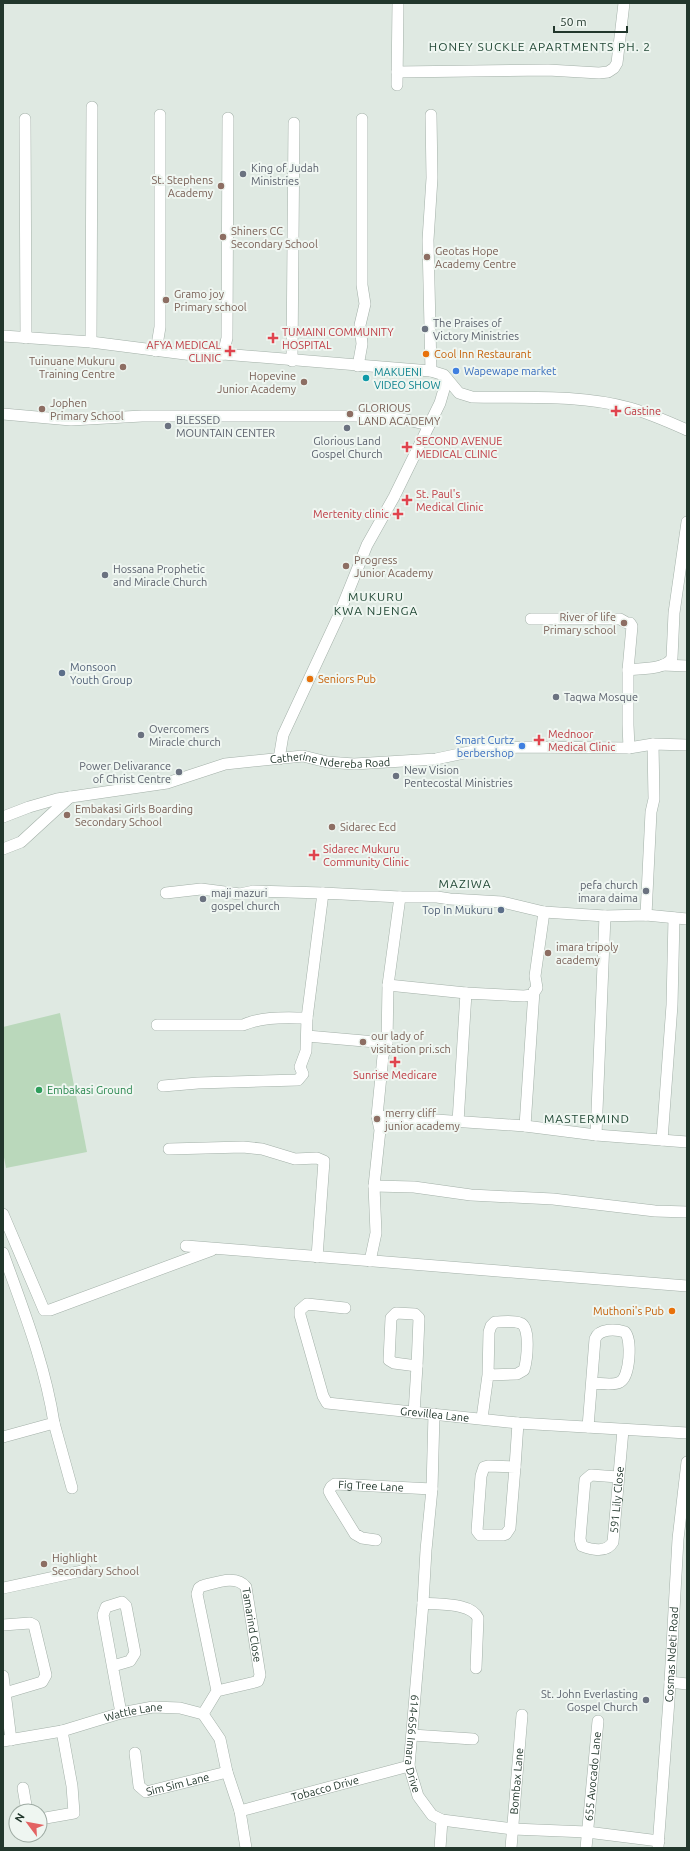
<svg xmlns="http://www.w3.org/2000/svg" width="690" height="1851" font-family="Ubuntu,sans-serif">
<style>
.garden{fill:#bad8bb}
.lines{fill:none;stroke-linecap:round;stroke-linejoin:round}
.minor-casing{stroke:#a3b0a8;stroke-width:12}
.minor{stroke:#fff;stroke-width:11}
.worship-dot{fill:#6b7280;stroke:#eff6f1;stroke-width:1.5}
.education-dot{fill:#8d6e63;stroke:#eff6f1;stroke-width:1.5}
.health-dot{fill:#e0444e;stroke:#eff6f1;stroke-width:1.5}
.food-dot{fill:#e8710a;stroke:#eff6f1;stroke-width:1.5}
.shop-dot{fill:#3f7fe0;stroke:#eff6f1;stroke-width:1.5}
.culture-dot{fill:#0f9aa8;stroke:#eff6f1;stroke-width:1.5}
.service-dot{fill:#5c6f8a;stroke:#eff6f1;stroke-width:1.5}
.leisure-dot{fill:#2e9e5b;stroke:#eff6f1;stroke-width:1.5}
.labels{text-anchor:middle;stroke-width:4;stroke-linejoin:round;paint-order:stroke}
.worship-label{font-size:11px;fill:#5b616d;stroke:#eff6f1;text-anchor:start}
.education-label{font-size:11px;fill:#785e54;stroke:#eff6f1;text-anchor:start}
.health-label{font-size:11px;fill:#be3a42;stroke:#eff6f1;text-anchor:start}
.food-label{font-size:11px;fill:#c56008;stroke:#eff6f1;text-anchor:start}
.shop-label{font-size:11px;fill:#366cbe;stroke:#eff6f1;text-anchor:start}
.culture-label{font-size:11px;fill:#0d838f;stroke:#eff6f1;text-anchor:start}
.service-label{font-size:11px;fill:#4e5e75;stroke:#eff6f1;text-anchor:start}
.street-label{font-size:11px;fill:#22372c;stroke:#eff6f1}
.leisure-label{font-size:11px;fill:#27864d;stroke:#eff6f1;text-anchor:start}
.neighbourhood-label{font-size:12px;letter-spacing:1px;fill:#204734;stroke:#eff6f1}
</style>
<rect width="100%" height="100%" fill="#dfe9e2"/>
<path class="garden" d="M60,1013L87,1152L6,1168L3,1152V1027Z"/>
<g class="lines">
<defs>
<g id="minor">
<path d="M397,72L548,70L599,73L608,72L614,68L617,63L624,3"/>
<path d="M397,85L398,3"/>
<path d="M25,119L26,338"/>
<path d="M3,336L91,342L193,355L223,354L431,371L444,375L459,393L472,397C525,398 579,394 630,408C649,413 669,422 687,430"/>
<path d="M91,342L92,107"/>
<path d="M156,351L160,327V115"/>
<path d="M223,354L227,338L228,118"/>
<path d="M292,361L294,123"/>
<path d="M358,366L362,344L360,325L365,304L362,285V119"/>
<path d="M431,371L428,240L432,178L431,115"/>
<path d="M3,414L71,420L142,416H354L394,417L429,425"/>
<path d="M531,619H620L627,623H630L632,626L628,670"/>
<path d="M663,665L687,666"/>
<path d="M629,748L628,725V670C641,668 665,670 672,658L674,613L687,522"/>
<path d="M279,759L283,735L338,617L367,545L394,497L440,403L447,379"/>
<path id="s1" d="M3,817L29,807L57,799L167,783L225,764L303,756L327,762L354,764L436,759L483,749L522,747L629,748L653,744L687,745"/>
<path d="M3,849L21,842L70,797"/>
<path d="M166,893L201,889L240,894L254,891L323,893"/>
<path d="M646,915L651,812L654,799L653,744"/>
<path d="M388,985L466,993"/>
<path d="M157,1025H243C264,1016 285,1018 307,1018"/>
<path d="M307,1036L387,1043"/>
<path d="M163,1086L198,1083L298,1080L303,1074L300,1067L306,1051L307,1018L323,893L400,897"/>
<path d="M377,1116L525,1126L596,1135L687,1142"/>
<path d="M458,1122L466,993L524,996L532,995L537,988L535,976L544,912"/>
<path d="M525,1126L534,991"/>
<path d="M596,1135L605,916"/>
<path d="M662,1140L672,1005L674,918"/>
<path d="M169,1149L243,1147L262,1149L295,1159L317,1158L324,1161L317,1257"/>
<path d="M374,1186L414,1187L471,1195L553,1199L655,1211L687,1212"/>
<path d="M3,1214L44,1310H50L212,1250"/>
<path d="M186,1246L687,1286"/>
<path d="M3,1253C23,1309 45,1364 54,1423L3,1437"/>
<path d="M370,1261L376,1233L374,1186L380,1130L377,1116L383,1056L387,1043L388,985L400,897H437L450,899L502,902L544,912L605,916L646,915L687,919"/>
<path id="s2" d="M345,1308L307,1304L300,1310V1315L323,1396L327,1403L518,1423L687,1433"/>
<path d="M396,1313L415,1314L419,1318L417,1366L394,1363L389,1360L391,1318Z"/>
<path d="M414,1413L417,1366"/>
<path id="s3" d="M434,1414L432,1489L426,1550L423,1603L409,1766L418,1796L432,1815L442,1820L513,1829L587,1832L659,1841"/>
<path d="M482,1418L488,1375L489,1332L491,1326L495,1322C502,1322 513,1320 520,1323C531,1326 527,1360 524,1370L517,1374L488,1375"/>
<path d="M54,1423L72,1488"/>
<path d="M588,1427L595,1339C599,1328 616,1329 625,1332C632,1340 630,1377 620,1382C613,1386 600,1383 592,1383"/>
<path d="M488,1466L515,1467L510,1528L506,1534L503,1535H480L477,1531L481,1476L484,1467Z"/>
<path d="M515,1467L518,1423"/>
<path id="s4" d="M618,1477L591,1475L585,1480L580,1539L582,1546C592,1550 607,1553 613,1542L623,1430"/>
<path id="s5" d="M376,1540L362,1538L355,1534L331,1495L329,1491L331,1487L335,1484L432,1489"/>
<path d="M3,1588L86,1570"/>
<path d="M423,1603C438,1605 471,1602 478,1618L476,1668"/>
<path d="M3,1625L30,1623L34,1625L46,1675L42,1682L5,1693"/>
<path d="M113,1666L130,1661L135,1653L126,1606L122,1602L106,1607L103,1615L121,1713"/>
<path d="M3,1676L11,1740"/>
<path d="M670,1682L687,1684"/>
<path id="s6" d="M203,1714L217,1691L197,1594L199,1588L202,1586C215,1583 236,1574 246,1587L260,1675L258,1681L255,1682L217,1691"/>
<path d="M412,1735L473,1739"/>
<path id="s7" d="M3,1741L62,1731L121,1713L153,1707L180,1708L203,1714L220,1739L227,1772L240,1811L246,1848"/>
<path id="s8" d="M135,1753L139,1786L146,1792L227,1772"/>
<path d="M23,1788L27,1811"/>
<path id="s9" d="M240,1811L409,1766"/>
<path d="M40,1819L74,1813L72,1786L62,1731"/>
<path id="s10" d="M658,1847L669,1700L678,1539L687,1462"/>
<path d="M440,1848L442,1820"/>
<path id="s11" d="M511,1848L522,1715"/>
<path id="s12" d="M586,1848L598,1721"/>
</g>
</defs>
<use href="#minor" class="minor-casing"/>
<use href="#minor" class="minor"/>
</g>
<g class="worship-dot">
<circle cx="243" cy="174" r="4"/>
<circle cx="425" cy="329" r="4"/>
<circle cx="168" cy="426" r="4"/>
<circle cx="347" cy="428" r="4"/>
<circle cx="105" cy="575" r="4"/>
<circle cx="556" cy="697" r="4"/>
<circle cx="141" cy="735" r="4"/>
<circle cx="179" cy="772" r="4"/>
<circle cx="396" cy="776" r="4"/>
<circle cx="646" cy="891" r="4"/>
<circle cx="203" cy="899" r="4"/>
<circle cx="646" cy="1700" r="4"/>
</g>
<g class="education-dot">
<circle cx="221" cy="186" r="4"/>
<circle cx="223" cy="237" r="4"/>
<circle cx="427" cy="257" r="4"/>
<circle cx="166" cy="300" r="4"/>
<circle cx="123" cy="367" r="4"/>
<circle cx="304" cy="382" r="4"/>
<circle cx="42" cy="409" r="4"/>
<circle cx="350" cy="414" r="4"/>
<circle cx="346" cy="566" r="4"/>
<circle cx="624" cy="623" r="4"/>
<circle cx="67" cy="815" r="4"/>
<circle cx="332" cy="827" r="4"/>
<circle cx="548" cy="953" r="4"/>
<circle cx="363" cy="1042" r="4"/>
<circle cx="377" cy="1119" r="4"/>
<circle cx="44" cy="1564" r="4"/>
</g>
<g class="health-dot">
<path d="M271 332h4v4h4v4h-4v4h-4v-4h-4v-4h4z"/>
<path d="M228 345h4v4h4v4h-4v4h-4v-4h-4v-4h4z"/>
<path d="M614 405h4v4h4v4h-4v4h-4v-4h-4v-4h4z"/>
<path d="M405 441h4v4h4v4h-4v4h-4v-4h-4v-4h4z"/>
<path d="M405 494h4v4h4v4h-4v4h-4v-4h-4v-4h4z"/>
<path d="M396 508h4v4h4v4h-4v4h-4v-4h-4v-4h4z"/>
<path d="M537 734h4v4h4v4h-4v4h-4v-4h-4v-4h4z"/>
<path d="M312 849h4v4h4v4h-4v4h-4v-4h-4v-4h4z"/>
<path d="M393 1056h4v4h4v4h-4v4h-4v-4h-4v-4h4z"/>
</g>
<g class="food-dot">
<circle cx="426" cy="354" r="4"/>
<circle cx="310" cy="679" r="4"/>
<circle cx="672" cy="1311" r="4"/>
</g>
<g class="shop-dot">
<circle cx="456" cy="371" r="4"/>
<circle cx="522" cy="746" r="4"/>
</g>
<circle class="culture-dot" cx="366" cy="378" r="4"/>
<g class="service-dot">
<circle cx="62" cy="673" r="4"/>
<circle cx="501" cy="910" r="4"/>
</g>
<circle class="leisure-dot" cx="39" cy="1090" r="4"/>
<g class="labels">
<g class="worship-label">
<text x="251" y="172">King of Judah<tspan x="251" dy="13">Ministries</tspan></text>
<text x="433" y="327">The Praises of<tspan x="433" dy="13">Victory Ministries</tspan></text>
<text x="176" y="424">BLESSED<tspan x="176" dy="13">MOUNTAIN CENTER</tspan></text>
<text x="347" y="445" text-anchor="middle">Glorious Land<tspan x="347" dy="13">Gospel Church</tspan></text>
<text x="113" y="573">Hossana Prophetic<tspan x="113" dy="13">and Miracle Church</tspan></text>
<text x="564" y="701">Taqwa Mosque</text>
<text x="149" y="733">Overcomers<tspan x="149" dy="13">Miracle church</tspan></text>
<text x="171" y="770" text-anchor="end">Power Delivarance<tspan x="171" dy="13">of Christ Centre</tspan></text>
<text x="404" y="774">New Vision<tspan x="404" dy="13">Pentecostal Ministries</tspan></text>
<text x="638" y="889" text-anchor="end">pefa church<tspan x="638" dy="13">imara daima</tspan></text>
<text x="211" y="897">maji mazuri<tspan x="211" dy="13">gospel church</tspan></text>
<text x="638" y="1698" text-anchor="end">St. John Everlasting<tspan x="638" dy="13">Gospel Church</tspan></text>
</g>
<g class="education-label">
<text x="213" y="184" text-anchor="end">St. Stephens<tspan x="213" dy="13">Academy</tspan></text>
<text x="231" y="235">Shiners CC<tspan x="231" dy="13">Secondary School</tspan></text>
<text x="435" y="255">Geotas Hope<tspan x="435" dy="13">Academy Centre</tspan></text>
<text x="174" y="298">Gramo joy<tspan x="174" dy="13">Primary school</tspan></text>
<text x="115" y="365" text-anchor="end">Tuinuane Mukuru<tspan x="115" dy="13">Training Centre</tspan></text>
<text x="296" y="380" text-anchor="end">Hopevine<tspan x="296" dy="13">Junior Academy</tspan></text>
<text x="50" y="407">Jophen<tspan x="50" dy="13">Primary School</tspan></text>
<text x="358" y="412">GLORIOUS<tspan x="358" dy="13">LAND ACADEMY</tspan></text>
<text x="354" y="564">Progress<tspan x="354" dy="13">Junior Academy</tspan></text>
<text x="616" y="621" text-anchor="end">River of life<tspan x="616" dy="13">Primary school</tspan></text>
<text x="75" y="813">Embakasi Girls Boarding<tspan x="75" dy="13">Secondary School</tspan></text>
<text x="340" y="831">Sidarec Ecd</text>
<text x="556" y="951">imara tripoly<tspan x="556" dy="13">academy</tspan></text>
<text x="371" y="1040">our lady of<tspan x="371" dy="13">visitation pri.sch</tspan></text>
<text x="385" y="1117">merry cliff<tspan x="385" dy="13">junior academy</tspan></text>
<text x="52" y="1562">Highlight<tspan x="52" dy="13">Secondary School</tspan></text>
</g>
<g class="health-label">
<text x="282" y="336">TUMAINI COMMUNITY<tspan x="282" dy="13">HOSPITAL</tspan></text>
<text x="221" y="349" text-anchor="end">AFYA MEDICAL<tspan x="221" dy="13">CLINIC</tspan></text>
<text x="624" y="415">Gastine</text>
<text x="416" y="445">SECOND AVENUE<tspan x="416" dy="13">MEDICAL CLINIC</tspan></text>
<text x="416" y="498">St. Paul's<tspan x="416" dy="13">Medical Clinic</tspan></text>
<text x="389" y="518" text-anchor="end">Mertenity clinic</text>
<text x="548" y="738">Mednoor<tspan x="548" dy="13">Medical Clinic</tspan></text>
<text x="323" y="853">Sidarec Mukuru<tspan x="323" dy="13">Community Clinic</tspan></text>
<text x="395" y="1079" text-anchor="middle">Sunrise Medicare</text>
</g>
<g class="food-label">
<text x="434" y="358">Cool Inn Restaurant</text>
<text x="318" y="683">Seniors Pub</text>
<text x="664" y="1315" text-anchor="end">Muthoni's Pub</text>
</g>
<g class="shop-label">
<text x="464" y="375">Wapewape market</text>
<text x="514" y="744" text-anchor="end">Smart Curtz<tspan x="514" dy="13">berbershop</tspan></text>
</g>
<g class="culture-label">
<text x="374" y="376">MAKUENI<tspan x="374" dy="13">VIDEO SHOW</tspan></text>
</g>
<g class="service-label">
<text x="70" y="671">Monsoon<tspan x="70" dy="13">Youth Group</tspan></text>
<text x="493" y="914" text-anchor="end">Top In Mukuru</text>
</g>
<g class="street-label">
<text dy="4" stroke="none"><textPath href="#s1" startOffset="335">Catherine Ndereba Road</textPath></text>
<text dy="4" stroke="none"><textPath href="#s2" startOffset="253">Grevillea Lane</textPath></text>
<text dy="4" stroke="none"><textPath href="#s5" startOffset="118">Fig Tree Lane</textPath></text>
<text dy="4" stroke="none"><textPath href="#s4" startOffset="178">591 Lily Close</textPath></text>
<text dy="4" stroke="none"><textPath href="#s6" startOffset="221">Tamarind Close</textPath></text>
<text dy="4" stroke="none"><textPath href="#s10" startOffset="193">Cosmas Ndeti Road</textPath></text>
<text dy="4" stroke="none"><textPath href="#s7" startOffset="134">Wattle Lane</textPath></text>
<text dy="4" stroke="none"><textPath href="#s3" startOffset="331">614-656 Imara Drive</textPath></text>
<text dy="4" stroke="none"><textPath href="#s12" startOffset="72">655 Avocado Lane</textPath></text>
<text dy="4" stroke="none"><textPath href="#s8" startOffset="75">Sim Sim Lane</textPath></text>
<text dy="4" stroke="none"><textPath href="#s11" startOffset="67">Bombax Lane</textPath></text>
<text dy="4" stroke="none"><textPath href="#s9" startOffset="88">Tobacco Drive</textPath></text>
</g>
<g class="leisure-label">
<text x="47" y="1094">Embakasi Ground</text>
</g>
<g class="neighbourhood-label">
<text x="540" y="51">HONEY SUCKLE APARTMENTS PH. 2</text>
<text x="376" y="601">MUKURU<tspan x="376" dy="14">KWA NJENGA</tspan></text>
<text x="465" y="888">MAZIWA</text>
<text x="587" y="1123">MASTERMIND</text>
</g>
</g>
<rect width="690" height="1851" fill="none" stroke="#22372c" stroke-width="8"/>
<g transform="translate(28 1823) rotate(302)"><circle r="19" fill="#eff6f1" stroke="#9daaa2"/>
<path d="M0-3L7 15L0 10L-7 15Z" fill="#e36363"/>
<text y="-6" font-size="11" font-weight="bold" text-anchor="middle" fill="#22372c">N</text>
</g>
<path d="M554 26v6h73v-6" fill="none" stroke="#22372c" stroke-width="2"/>
<text x="560" y="26" font-size="12" fill="#22372c" stroke="#eff6f1" stroke-width="3" paint-order="stroke">50 m</text>
</svg>
